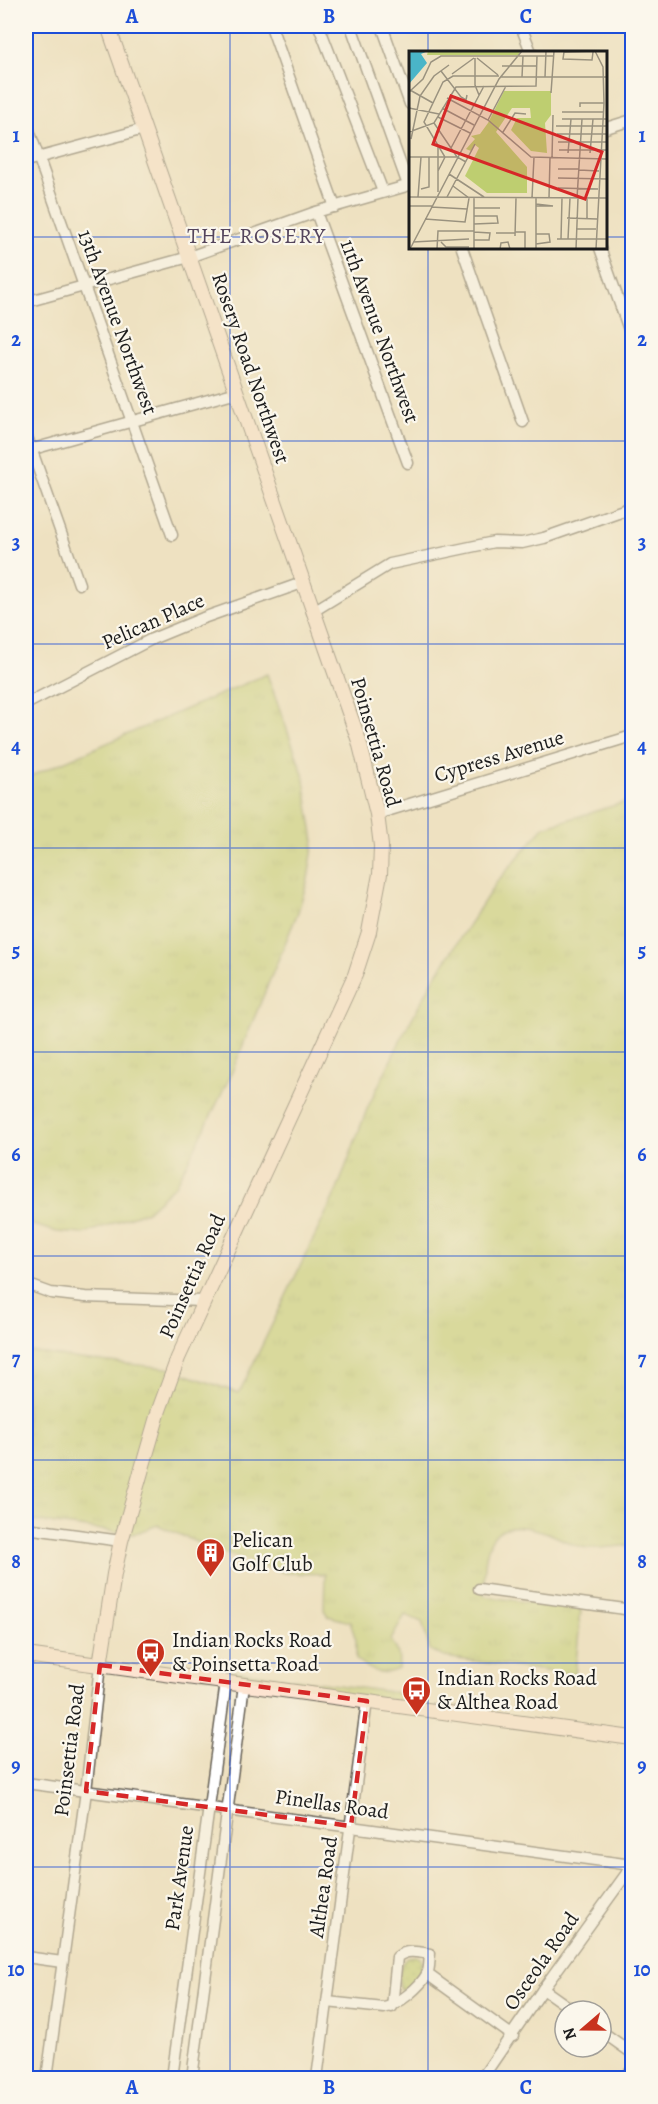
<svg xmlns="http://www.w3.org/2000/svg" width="658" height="2104" font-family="Alegreya,serif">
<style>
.grass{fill:url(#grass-tufts);stroke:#6d7546;stroke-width:1.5}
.park{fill:url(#park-dots);stroke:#6d7546;stroke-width:1.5}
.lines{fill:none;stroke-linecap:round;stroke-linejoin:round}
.street-casing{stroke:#666156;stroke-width:13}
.secondary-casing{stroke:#666156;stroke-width:16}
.street{stroke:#fff;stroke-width:10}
.secondary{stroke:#fde4d1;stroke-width:14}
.marked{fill:none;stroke:#d62828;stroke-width:4.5;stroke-dasharray:12 8;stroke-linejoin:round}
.grid{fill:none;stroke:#1d4ed8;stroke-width:1.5;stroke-opacity:0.55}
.labels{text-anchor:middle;stroke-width:4.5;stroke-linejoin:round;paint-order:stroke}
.street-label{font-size:21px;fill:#1c1c1c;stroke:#fbf7ec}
.poi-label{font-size:21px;fill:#1c1c1c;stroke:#fbf7ec;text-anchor:start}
.neighbourhood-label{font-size:22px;letter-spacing:1.5px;fill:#54455c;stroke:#fbf7ec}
.inset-road{fill:none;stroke:#9a927f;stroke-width:1.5}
.view{fill:#d62828;fill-opacity:0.15;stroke:#d62828;stroke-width:3}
.inset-edge{fill:none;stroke:#1c1c1c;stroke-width:3}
.neatline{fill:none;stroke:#1d4ed8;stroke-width:2}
.grid-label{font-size:20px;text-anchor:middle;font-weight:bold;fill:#1d4ed8}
</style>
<defs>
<pattern id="grass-tufts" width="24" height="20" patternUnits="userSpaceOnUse" patternTransform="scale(1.5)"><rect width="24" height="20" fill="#bece70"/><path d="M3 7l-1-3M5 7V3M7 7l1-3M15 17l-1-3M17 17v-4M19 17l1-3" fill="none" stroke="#a3b060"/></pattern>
<pattern id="park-dots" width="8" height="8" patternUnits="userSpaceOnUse" patternTransform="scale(1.5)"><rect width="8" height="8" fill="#bece70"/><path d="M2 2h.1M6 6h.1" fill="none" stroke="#a3b060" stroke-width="1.8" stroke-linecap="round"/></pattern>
</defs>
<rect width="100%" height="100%" fill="#fbf7ec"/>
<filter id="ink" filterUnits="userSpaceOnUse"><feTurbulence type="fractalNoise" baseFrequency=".0167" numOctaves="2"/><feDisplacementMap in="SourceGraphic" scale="12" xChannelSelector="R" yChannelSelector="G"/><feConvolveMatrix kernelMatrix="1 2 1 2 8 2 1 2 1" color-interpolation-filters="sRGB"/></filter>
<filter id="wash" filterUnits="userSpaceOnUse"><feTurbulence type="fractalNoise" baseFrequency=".008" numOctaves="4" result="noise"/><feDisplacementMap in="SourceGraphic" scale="24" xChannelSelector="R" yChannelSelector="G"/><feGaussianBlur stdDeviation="1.35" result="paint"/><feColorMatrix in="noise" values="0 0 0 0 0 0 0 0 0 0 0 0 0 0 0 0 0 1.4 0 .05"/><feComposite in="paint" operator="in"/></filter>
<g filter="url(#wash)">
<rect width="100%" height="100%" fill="#eee1c1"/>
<g class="grass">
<path d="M267,674L303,774L314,841L308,879L298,912L229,1079L194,1150L175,1185L147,1211L83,1234L57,1232L26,1223V778Z"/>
<path d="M632,800V1545C618,1546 595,1550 582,1547C570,1545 559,1537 548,1533C487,1511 484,1545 484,1596L581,1610L575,1675L444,1657L430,1650L422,1622L405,1615L391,1640C398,1650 400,1657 398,1669C381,1677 370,1671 356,1659V1640L350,1622L328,1616L324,1610L325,1574L286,1573L212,1549L158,1525L133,1534L26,1520V1351L81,1359L167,1368L239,1393L337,1190L367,1109L405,1031L435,977L496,883L544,827Z"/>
</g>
<g class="park">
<path d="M198,1666L405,1694L404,1702L197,1674Z"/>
<path d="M416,1956L420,1958C426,1969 414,1980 408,1990H400C398,1980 399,1963 407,1957Z"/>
</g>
</g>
<g filter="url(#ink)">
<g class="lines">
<defs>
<g id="street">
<path d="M271,26L335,207"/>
<path d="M319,26L383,192"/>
<path d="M351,26L408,185"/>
<path d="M382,26L410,104"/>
<path d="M521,26L531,52"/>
<path d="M26,122L172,535"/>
<path d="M606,128L632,120"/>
<path d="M26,161L144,129"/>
<path d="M316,212L408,463"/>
<path d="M462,248L523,422"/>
<path d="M600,248L632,338"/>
<path d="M26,302L189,257L316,212L410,185"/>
<path d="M26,434L79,584"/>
<path d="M26,451L237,392"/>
<path d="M312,612L390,564L494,542L522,543L544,538L632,507"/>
<path d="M26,704L152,639L203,618L302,583"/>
<path d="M377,814L632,736"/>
<path d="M26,1284L51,1293L85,1297L203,1301"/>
<path d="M26,1528L121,1541"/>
<path d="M479,1589L632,1610"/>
<path d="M26,1783L632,1865"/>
<path d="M26,1957L62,1962"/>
<path d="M427,1974L513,2036"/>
<path d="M543,1989L574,2011"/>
<path d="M327,2002L384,2008C398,2005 420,1987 427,1974C430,1969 429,1960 430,1954C418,1952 407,1949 397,1957L392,2007"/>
<path d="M601,2031L632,2053"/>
<path d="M47,2078L86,1791L100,1665"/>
<path d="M172,2078L226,1682"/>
<path d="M192,2078L244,1685"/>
<path d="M317,2078L367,1701"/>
<path d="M482,2078L543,1989L632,1866"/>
<path d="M626,2078L632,2069"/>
</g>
<g id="secondary">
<path d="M26,1655L632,1738"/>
<path d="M100,1665L114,1574L121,1541L159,1410L178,1358L355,975L369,932L380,874L381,846L377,814L359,741L108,26"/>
</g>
</defs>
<use href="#street" class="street-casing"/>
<use href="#secondary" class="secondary-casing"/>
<use href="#street" class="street"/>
<use href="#secondary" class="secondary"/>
</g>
</g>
<path d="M0 0H658V2104H0ZM100,1665L367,1701L351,1826L86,1791Z" fill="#eee1c1" fill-opacity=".55" fill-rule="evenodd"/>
<path class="marked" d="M100,1665L367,1701L351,1826L86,1791Z"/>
<path class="grid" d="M230,26V2078M428,26V52M26,237H410M606,237H632M428,248V2078M26,441H632M26,644H632M26,848H632M26,1052H632M26,1256H632M26,1460H632M26,1663H632M26,1867H632"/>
<defs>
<symbol id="building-pin" viewBox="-11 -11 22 30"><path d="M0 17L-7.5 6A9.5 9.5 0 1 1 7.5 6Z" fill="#c8321e" stroke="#fbf7ec"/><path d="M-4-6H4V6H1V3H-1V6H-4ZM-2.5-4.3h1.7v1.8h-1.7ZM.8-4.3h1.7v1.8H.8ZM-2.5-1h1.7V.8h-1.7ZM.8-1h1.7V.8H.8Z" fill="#fff"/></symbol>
<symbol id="bus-pin" viewBox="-11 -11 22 30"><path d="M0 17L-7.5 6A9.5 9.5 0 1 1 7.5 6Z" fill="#c8321e" stroke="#fbf7ec"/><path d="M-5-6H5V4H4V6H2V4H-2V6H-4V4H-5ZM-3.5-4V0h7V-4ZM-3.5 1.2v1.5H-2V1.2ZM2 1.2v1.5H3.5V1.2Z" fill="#fff"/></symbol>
</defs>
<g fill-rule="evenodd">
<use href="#building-pin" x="194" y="1536" width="33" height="45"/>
<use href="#bus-pin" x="134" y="1636" width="33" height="45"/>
<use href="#bus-pin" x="400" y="1674" width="33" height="45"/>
</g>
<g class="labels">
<g class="street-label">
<text transform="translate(118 322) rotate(70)" y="7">13th Avenue Northwest</text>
<text transform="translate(380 331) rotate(70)" y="7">11th Avenue Northwest</text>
<text transform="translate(251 368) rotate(71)" y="7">Rosery Road Northwest</text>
<text transform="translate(153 621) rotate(-24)" y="7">Pelican Place</text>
<text transform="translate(376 742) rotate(74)" y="7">Poinsettia Road</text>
<text transform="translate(499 756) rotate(-17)" y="7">Cypress Avenue</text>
<text transform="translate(192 1276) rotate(-66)" y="7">Poinsettia Road</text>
<text transform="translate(69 1750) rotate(-83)" y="7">Poinsettia Road</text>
<text transform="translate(332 1804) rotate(8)" y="7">Pinellas Road</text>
<text transform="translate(179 1878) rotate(-82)" y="7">Park Avenue</text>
<text transform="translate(323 1887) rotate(-82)" y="7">Althea Road</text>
<text transform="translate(541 1961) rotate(-55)" y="7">Osceola Road</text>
</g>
<g class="poi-label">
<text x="232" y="1547">Pelican<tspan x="232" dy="24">Golf Club</tspan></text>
<text x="172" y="1647">Indian Rocks Road<tspan x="172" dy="24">&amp; Poinsetta Road</tspan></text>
<text x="437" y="1685">Indian Rocks Road<tspan x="437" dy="24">&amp; Althea Road</tspan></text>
</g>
<g class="neighbourhood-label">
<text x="257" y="243">THE ROSERY</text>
</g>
</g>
<g transform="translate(409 51)">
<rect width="198" height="198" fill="#eee1c1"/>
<path d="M19,0H112L109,4H18ZM95,40H142V64L136,72L138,102L122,100L102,79L108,67H122L121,57H103L87,81L118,116V142H78L56,125L70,97L66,94L62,100L57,98L66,88L62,85L71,83L79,72Z" fill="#bece70"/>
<path d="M0,0H19L12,3L18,12L0,33Z" fill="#4ab5c8"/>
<path class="inset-road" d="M186,0L194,16L195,52L187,198M184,1L183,9L154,8L155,1L185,0M66,7V34L70,44M68,7L89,24M93,15H128M32,20L52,46L57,49L58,44M43,23L65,7M91,26H198M113,26L114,5M136,26L137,0M1,39L24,52M0,41L14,28L22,11L32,5H145M142,42L145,0M38,47L79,69L122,106L198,108M171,56V52H195M0,57L30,63M33,57L65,74M153,61H195M29,66L61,82M153,68H198M79,69L97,35M25,72L48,106L57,111M147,75H198M0,81L25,72L47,36L127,35L128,5M94,81L106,62L117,63M148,83H198M2,88L11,45L25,25L40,14M149,91H198M29,95V141M42,97L75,35M150,99H198M159,102L162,68M181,102L184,68M0,106H48M143,107L144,64M149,118H170M170,119L190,120M29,120L36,106L15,71L34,31L44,25H90M40,123L75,146M149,127L198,128M149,137L189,138M12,138L20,136V106M0,146L198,147M9,146L12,106M38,146L66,93M123,147L125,106M140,147L141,107M168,147L173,68M0,155H23M127,155H144L127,153M22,156L58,158M65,157H91M158,167L188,168M16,168L56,171L60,147L44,135M178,168V147M65,173L89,172L88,165H65M167,178H187M65,181L81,182L80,189H65M106,181H116V198M87,182H106M106,185L107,147M148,188H198M152,188L153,147M159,188L161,147M4,191L60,188M32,191L37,196H60M127,193L141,191L140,183H127M1,198L90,28L113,0M28,198L29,180H65M65,198V147M91,198L92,192L99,191L101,198M127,198V147M167,198L169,147"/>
<path class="view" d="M42,45L193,101L176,148L24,93Z"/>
<rect width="198" height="198" class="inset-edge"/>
</g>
<rect width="658" height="2104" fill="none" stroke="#fbf7ec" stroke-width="66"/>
<g transform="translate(583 2029) rotate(250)"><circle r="28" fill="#fbf7ec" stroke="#a29f99" stroke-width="1.5"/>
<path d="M0-4.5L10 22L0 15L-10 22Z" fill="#c8321e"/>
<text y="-9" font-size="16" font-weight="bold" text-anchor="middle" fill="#1c1c1c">N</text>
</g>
<rect x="33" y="33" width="592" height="2038" class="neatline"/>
<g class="grid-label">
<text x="132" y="23">A</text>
<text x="329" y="23">B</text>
<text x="526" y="23">C</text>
<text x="16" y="142">1</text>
<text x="642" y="142">1</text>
<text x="16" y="346">2</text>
<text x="642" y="346">2</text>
<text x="16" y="549">3</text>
<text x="642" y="549">3</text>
<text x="16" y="753">4</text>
<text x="642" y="753">4</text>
<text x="16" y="957">5</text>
<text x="642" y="957">5</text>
<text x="16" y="1161">6</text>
<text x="642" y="1161">6</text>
<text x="16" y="1365">7</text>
<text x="642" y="1365">7</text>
<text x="16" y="1568">8</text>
<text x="642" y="1568">8</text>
<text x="16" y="1772">9</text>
<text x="642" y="1772">9</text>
<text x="16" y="1976">10</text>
<text x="642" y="1976">10</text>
<text x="132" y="2094">A</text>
<text x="329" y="2094">B</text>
<text x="526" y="2094">C</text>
</g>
</svg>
